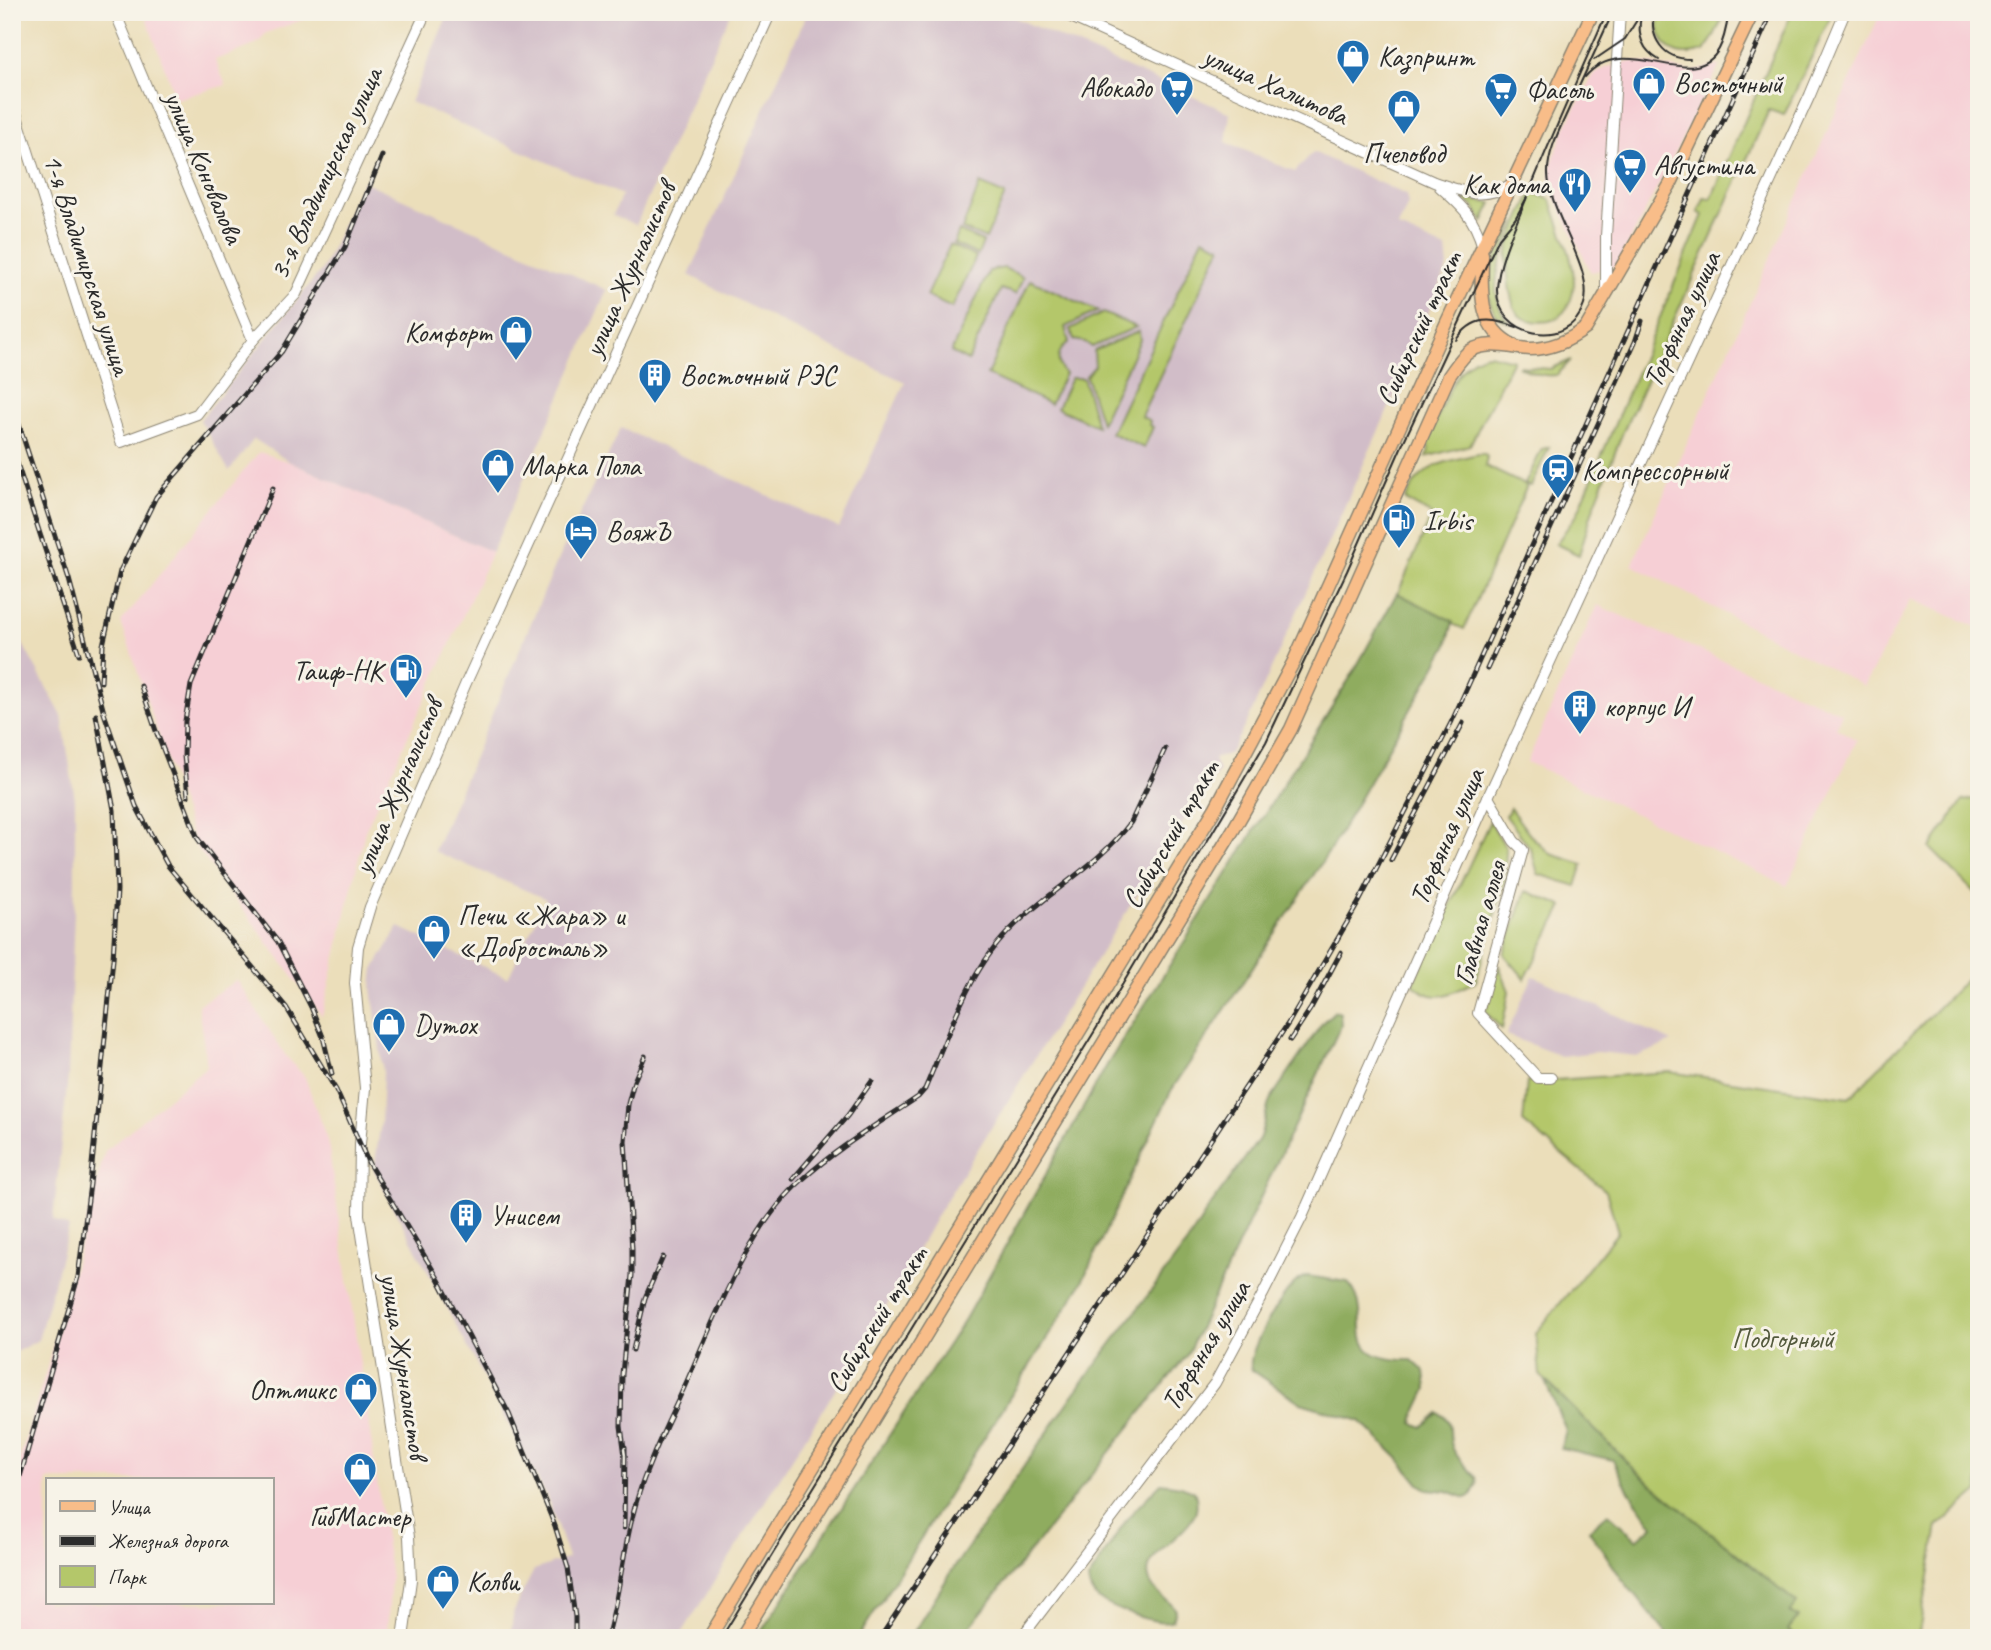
<svg xmlns="http://www.w3.org/2000/svg" width="1991" height="1650" font-family="Caveat,sans-serif">
<style>
.built{fill:#f6cfd5;fill-rule:evenodd}
.industrial{fill:#d1bdc8}
.green{fill:#b4c76a;stroke:#70794a;stroke-width:2}
.forest{fill:#8fac5e;stroke:#5d6c44;stroke-width:2}
.lines{fill:none;stroke-linecap:round;stroke-linejoin:round}
.minor-casing{stroke:#8b8472;stroke-width:12}
.major-casing{stroke:#8b8472;stroke-width:15}
.minor{stroke:#fff;stroke-width:10}
.major{stroke:#f8bd89;stroke-width:12}
.tram{stroke:#2b2b2b;stroke-width:2}
.rail-casing{stroke:#2b2b2b;stroke-width:5}
.rail{stroke:#f7f3e8;stroke-width:2.5;stroke-dasharray:8;stroke-linecap:butt}
.labels{text-anchor:middle;stroke-width:6;stroke-linejoin:round;paint-order:stroke}
.poi-label{font-size:28px;fill:#2b2b2b;stroke:#f7f3e8;text-anchor:start}
.street-label{font-size:28px;fill:#2b2b2b;stroke:#f7f3e8}
.park-label{font-size:28px;fill:#545a3e;stroke:#f7f3e8}
</style>
<rect width="100%" height="100%" fill="#f7f3e8"/>
<filter id="ink" filterUnits="userSpaceOnUse"><feTurbulence type="fractalNoise" baseFrequency=".0143" numOctaves="2"/><feDisplacementMap in="SourceGraphic" scale="14" xChannelSelector="R" yChannelSelector="G"/><feConvolveMatrix kernelMatrix="1 2 1 2 8 2 1 2 1" color-interpolation-filters="sRGB"/></filter>
<filter id="wash" filterUnits="userSpaceOnUse"><feTurbulence type="fractalNoise" baseFrequency=".00686" numOctaves="4" result="noise"/><feDisplacementMap in="SourceGraphic" scale="28" xChannelSelector="R" yChannelSelector="G"/><feGaussianBlur stdDeviation="1.57" result="paint"/><feColorMatrix in="noise" values="0 0 0 0 0 0 0 0 0 0 0 0 0 0 0 0 0 1.4 0 .05"/><feComposite in="paint" operator="in"/></filter>
<g filter="url(#wash)">
<rect width="100%" height="100%" fill="#ebdeba"/>
<g class="built">
<path d="M144,12H324L266,33L260,41L250,47L215,60L226,85L176,99Z"/>
<path d="M1881,12H1979V628L1911,599L1864,686L1632,565Z"/>
<path d="M1634,61L1692,72L1720,65L1617,266L1591,272L1550,186L1551,165L1566,126L1593,75L1607,67Z"/>
<path d="M259,452L290,462L492,552L365,831L322,1016L195,845L121,622Z"/>
<path d="M1597,605L1842,713L1836,728L1857,740L1787,886L1527,762Z"/>
<path d="M237,980L286,1056L305,1077L328,1143L391,1578L387,1632L300,1638H139L12,1632V1484L47,1368L105,1151L207,1066L198,1005ZM47,1480H271V1603H47Z"/>
</g>
<g class="industrial">
<path d="M449,12H731L636,225L613,215L622,195L410,102Z"/>
<path d="M808,12H1002L1230,113L1226,142L1295,172L1313,152L1406,195L1408,204L1398,227L1446,249L1448,267L1419,334L1406,370L1250,716L1230,753L1214,759L1219,771L1178,829L938,1213L875,1327L679,1638H510L514,1609L534,1570L568,1558L547,1497L374,1170L381,1122L383,1072L372,988L374,969L399,927L508,978L546,899L434,851L556,564L621,428L839,528L905,382L814,339L689,275Z"/>
<path d="M363,181L607,290L492,552L290,462L254,439L229,471L200,420L323,268Z"/>
<path d="M19,637L62,716L75,799V885L68,1076L53,1220L69,1227L38,1340L12,1354V641Z"/>
<path d="M1533,976L1536,977L1672,1042L1638,1056L1597,1052L1561,1056L1506,1035Z"/>
<path d="M12,1632L29,1633L139,1638H12Z"/>
<path d="M387,1632L386,1638H300Z"/>
</g>
<g class="green">
<path d="M1659,12H1725L1715,35L1704,51C1699,52 1693,54 1687,54C1664,55 1655,31 1659,12Z"/>
<path d="M1792,12H1833L1784,115L1769,110L1623,432L1593,509L1579,555L1556,544L1577,514L1703,215L1698,212L1704,198L1711,199Z"/>
<path d="M980,184L1005,195L986,239L962,229Z"/>
<path d="M1532,192L1551,200C1558,224 1575,259 1574,284C1572,308 1559,326 1533,321C1528,320 1522,319 1519,315C1509,304 1506,266 1508,252C1511,234 1525,209 1532,192Z"/>
<path d="M1461,193L1477,201L1492,203L1483,222L1474,207L1460,196Z"/>
<path d="M1515,222C1503,252 1482,296 1510,323C1469,309 1497,244 1515,222Z"/>
<path d="M959,231L983,242L978,255L954,244Z"/>
<path d="M1203,238L1221,246L1141,416L1150,421L1149,425L1153,427L1144,448L1111,433Z"/>
<path d="M950,245L976,257L952,308L926,296Z"/>
<path d="M1004,268L1023,277L1016,294L1001,289L968,361L951,352L989,271Z"/>
<path d="M1030,280L1098,311L1065,327L1069,342C1057,350 1055,363 1065,374L1050,404L987,375Z"/>
<path d="M1103,313L1136,327L1092,347L1085,342L1074,340L1070,329Z"/>
<path d="M1139,331L1140,340L1101,423L1086,376L1095,366L1094,351Z"/>
<path d="M1489,354L1513,360L1470,445L1426,457L1429,450L1428,440C1441,411 1454,358 1489,354Z"/>
<path d="M1571,360L1557,375C1542,377 1531,372 1518,366L1550,369Z"/>
<path d="M1071,378H1083L1097,426L1057,408Z"/>
<path d="M1549,447L1531,486L1525,484L1542,449Z"/>
<path d="M1478,454H1485L1487,457L1485,466L1527,486L1464,629L1395,600L1432,515L1405,500C1422,463 1442,463 1478,454Z"/>
<path d="M1979,798V897L1930,848L1963,801Z"/>
<path d="M1510,808L1530,835L1551,854L1583,864L1576,886L1538,874L1531,849L1506,816Z"/>
<path d="M1490,821L1506,848L1505,879L1476,981C1451,993 1436,1006 1413,984Z"/>
<path d="M1526,891L1563,906L1525,979L1504,954Z"/>
<path d="M1499,966L1509,991L1502,1029L1485,1012Z"/>
<path d="M1979,966V1491L1938,1526L1918,1638H1798L1787,1630L1797,1618L1790,1613L1796,1603L1637,1472L1540,1375L1536,1333L1618,1232L1606,1191L1523,1122L1527,1082L1669,1072L1849,1098Z"/>
</g>
<g class="forest">
<path d="M1397,593L1453,621L1447,646L1330,850L1171,1091L1080,1286L858,1638H757L965,1319L1107,1065L1353,673Z"/>
<path d="M1335,1011L1340,1013L1341,1025L1187,1355L961,1638H910L953,1569L1074,1394L1187,1243L1208,1209L1259,1139C1265,1126 1265,1113 1270,1100L1323,1022Z"/>
<path d="M1307,1276L1347,1282C1380,1314 1331,1361 1412,1360L1425,1372L1427,1389L1415,1414L1413,1423L1422,1427L1438,1413C1456,1422 1447,1430 1452,1446C1455,1457 1469,1469 1476,1477L1477,1483L1471,1496L1466,1498L1447,1491L1427,1489L1419,1484L1398,1458L1360,1421L1301,1403L1252,1370C1244,1355 1283,1292 1297,1281C1298,1280 1305,1277 1307,1276Z"/>
<path d="M1544,1379L1637,1472L1797,1603L1790,1613L1798,1617L1788,1630L1798,1638H1670L1622,1579L1589,1530L1608,1513L1637,1540L1653,1526L1629,1491L1613,1460L1561,1448L1566,1430Z"/>
<path d="M1161,1483L1181,1486L1194,1491C1213,1535 1127,1549 1153,1587C1159,1596 1170,1601 1176,1610L1173,1620C1158,1627 1112,1608 1098,1599C1091,1594 1089,1587 1088,1580L1128,1517Z"/>
</g>
</g>
<g filter="url(#ink)">
<g class="lines">
<defs>
<g id="minor">
<path d="M115,12L253,340"/>
<path d="M1060,12L1434,182C1464,192 1482,201 1512,184"/>
<path d="M12,101L121,442L197,414L253,340L296,294L426,12"/>
<path d="M1440,187C1463,207 1474,217 1483,247"/>
<path d="M1606,292V236L1620,12"/>
<path d="M1488,797L1514,841L1523,850L1478,1013L1538,1078H1551"/>
<path d="M403,1638L411,1580L409,1537L359,1215L360,1144L365,1088L355,983L358,947L370,907L466,683L771,12"/>
<path d="M1021,1638L1215,1383L1263,1294L1302,1217L1488,797L1810,95L1845,12"/>
</g>
<g id="major">
<path d="M1482,254C1482,289 1476,326 1513,345"/>
<path d="M709,1638L1215,809L1294,661L1447,322L1593,12"/>
<path d="M741,1638L1232,832L1291,729L1449,376C1455,368 1461,357 1470,351C1488,340 1511,348 1530,349C1552,349 1569,341 1586,328L1671,183L1753,12"/>
</g>
</defs>
<use href="#minor" class="minor-casing"/>
<use href="#major" class="major-casing"/>
<use href="#minor" class="minor"/>
<use href="#major" class="major"/>
<g class="tram">
<path d="M1607,12C1578,77 1549,141 1523,207C1513,232 1499,260 1497,288C1495,337 1569,352 1584,305C1595,268 1549,215 1548,174C1547,151 1562,125 1571,104C1585,73 1599,43 1613,12"/>
<path d="M1654,12C1649,38 1663,59 1690,59"/>
<path d="M1641,16C1637,34 1642,50 1659,60"/>
<path d="M1594,60L1625,39L1642,12"/>
<path d="M1585,77C1625,29 1693,96 1719,49C1725,38 1727,24 1729,12"/>
<path d="M1456,340C1473,316 1491,317 1517,327"/>
<path d="M721,1638L1096,1029L1266,742L1347,571L1404,441L1499,238L1515,219L1526,199"/>
</g>
<defs>
<g id="rail">
<path d="M12,403L69,579L104,713L136,806L168,866L286,1007L336,1090L369,1164L439,1280L509,1414L555,1526L568,1568L575,1617V1638"/>
<path d="M12,448L79,654"/>
<path d="M1487,669L1635,342L1642,321"/>
<path d="M101,682L103,645L120,571L156,497L282,351L345,247L382,156"/>
<path d="M141,686L156,731L198,839L278,942L311,1007L323,1037L332,1074"/>
<path d="M188,796L184,756L185,721L191,685L273,488"/>
<path d="M1391,860L1463,723"/>
<path d="M1290,1040L1311,1008L1341,952"/>
<path d="M793,1179L848,1115L872,1081"/>
<path d="M633,1350L645,1298L663,1257"/>
<path d="M625,1456L621,1426L622,1374L632,1275V1249L625,1141L628,1104L634,1081L645,1056"/>
<path d="M624,1528L625,1447"/>
<path d="M12,1547L17,1487L78,1277L90,1184L113,959L117,890L114,810L96,715"/>
<path d="M607,1638C620,1593 623,1548 636,1503C648,1461 669,1421 687,1381C716,1316 747,1229 802,1180C837,1148 878,1124 918,1097L925,1089C949,1033 969,968 1015,925C1052,889 1100,864 1131,822L1165,749"/>
<path d="M880,1638L1289,1022L1359,902L1452,721L1772,12"/>
</g>
</defs>
<use href="#rail" class="rail-casing"/>
<use href="#rail" class="rail"/>
</g>
</g>
<defs>
<symbol id="shop-pin" viewBox="-11 -11 22 30"><path d="M0 17L-7.5 6A9.5 9.5 0 1 1 7.5 6Z" fill="#1f6fb2" stroke="#f7f3e8"/><path d="M-5-2.5h2.3a2.7 3.5 0 0 1 5.4 0H5L5.5 6h-11ZM-1.5-2.5h3a1.5 2.3 0 0 0-3 0Z" fill="#fff"/></symbol>
<symbol id="supermarket-pin" viewBox="-11 -11 22 30"><path d="M0 17L-7.5 6A9.5 9.5 0 1 1 7.5 6Z" fill="#1f6fb2" stroke="#f7f3e8"/><path d="M-6-5.5h2.5l.6 2H6L4.5 2H-2.5L-4.4-4H-6ZM-1.5 3.2a1.3 1.3 0 1 0 .1 0ZM3 3.2a1.3 1.3 0 1 0 .1 0Z" fill="#fff"/></symbol>
<symbol id="restaurant-pin" viewBox="-11 -11 22 30"><path d="M0 17L-7.5 6A9.5 9.5 0 1 1 7.5 6Z" fill="#1f6fb2" stroke="#f7f3e8"/><path d="M-5-6h1v4h1v-4h1v4h1v-4h1v5L-1.5 .5V6h-2V.5L-5-1ZM5-6V6H3V1.5H1.5Q1.5-4 5-6Z" fill="#fff"/></symbol>
<symbol id="building-pin" viewBox="-11 -11 22 30"><path d="M0 17L-7.5 6A9.5 9.5 0 1 1 7.5 6Z" fill="#1f6fb2" stroke="#f7f3e8"/><path d="M-4-6H4V6H1V3H-1V6H-4ZM-2.5-4.3h1.7v1.8h-1.7ZM.8-4.3h1.7v1.8H.8ZM-2.5-1h1.7V.8h-1.7ZM.8-1h1.7V.8H.8Z" fill="#fff"/></symbol>
<symbol id="station-pin" viewBox="-11 -11 22 30"><path d="M0 17L-7.5 6A9.5 9.5 0 1 1 7.5 6Z" fill="#1f6fb2" stroke="#f7f3e8"/><path d="M-3-6H3Q5-6 5-4V2Q5 4 3 4L4.5 6H3L1.5 4h-3L-3 6H-4.5L-3 4Q-5 4-5 2V-4Q-5-6-3-6ZM-3.5-4v3h7v-3ZM-3.5 1v1.5H-2V1ZM2 1v1.5H3.5V1Z" fill="#fff"/></symbol>
<symbol id="fuel-pin" viewBox="-11 -11 22 30"><path d="M0 17L-7.5 6A9.5 9.5 0 1 1 7.5 6Z" fill="#1f6fb2" stroke="#f7f3e8"/><path d="M-5.5-6h7V0h2V4h1.3V-2.5L3-4.5l.8-.8L6-3V5H2.5V1h-1V6h-7ZM-4.2-4.7v3.2H.2V-4.7Z" fill="#fff"/></symbol>
<symbol id="hotel-pin" viewBox="-11 -11 22 30"><path d="M0 17L-7.5 6A9.5 9.5 0 1 1 7.5 6Z" fill="#1f6fb2" stroke="#f7f3e8"/><path d="M-6-4.5h1.5V1H6V5H4.5V3h-9V5H-6ZM-4 0a1.8 1.8 0 1 1 3.6 0ZM.5 0V-2.5h3Q6-2.5 6 0Z" fill="#fff"/></symbol>
</defs>
<g fill-rule="evenodd">
<use href="#shop-pin" x="1334" y="37" width="38" height="52"/>
<use href="#shop-pin" x="1630" y="64" width="38" height="52"/>
<use href="#supermarket-pin" x="1158" y="68" width="38" height="52"/>
<use href="#supermarket-pin" x="1482" y="70" width="38" height="52"/>
<use href="#shop-pin" x="1385" y="87" width="38" height="52"/>
<use href="#supermarket-pin" x="1611" y="146" width="38" height="52"/>
<use href="#restaurant-pin" x="1556" y="165" width="38" height="52"/>
<use href="#shop-pin" x="497" y="313" width="38" height="52"/>
<use href="#building-pin" x="636" y="356" width="38" height="52"/>
<use href="#shop-pin" x="479" y="446" width="38" height="52"/>
<use href="#station-pin" x="1539" y="451" width="38" height="52"/>
<use href="#fuel-pin" x="1380" y="501" width="38" height="52"/>
<use href="#hotel-pin" x="562" y="512" width="38" height="52"/>
<use href="#fuel-pin" x="387" y="651" width="38" height="52"/>
<use href="#building-pin" x="1561" y="687" width="38" height="52"/>
<use href="#shop-pin" x="415" y="912" width="38" height="52"/>
<use href="#shop-pin" x="370" y="1005" width="38" height="52"/>
<use href="#building-pin" x="447" y="1196" width="38" height="52"/>
<use href="#shop-pin" x="342" y="1370" width="38" height="52"/>
<use href="#shop-pin" x="341" y="1450" width="38" height="52"/>
<use href="#shop-pin" x="424" y="1562" width="38" height="52"/>
</g>
<g class="labels">
<g class="poi-label">
<text x="1378" y="66">Казпринт</text>
<text x="1674" y="93">Восточный</text>
<text x="1152" y="97" text-anchor="end">Авокадо</text>
<text x="1526" y="99">Фасоль</text>
<text x="1404" y="163" text-anchor="middle">Пчеловод</text>
<text x="1654" y="175">Августина</text>
<text x="1550" y="194" text-anchor="end">Как дома</text>
<text x="491" y="342" text-anchor="end">Комфорт</text>
<text x="680" y="385">Восточный РЭС</text>
<text x="522" y="475">Марка Пола</text>
<text x="1582" y="480">Компрессорный</text>
<text x="1424" y="530">Irbis</text>
<text x="606" y="541">ВояжЪ</text>
<text x="382" y="680" text-anchor="end">Таиф-НК</text>
<text x="1604" y="716">корпус И</text>
<text x="458" y="925">Печи «Жара» и<tspan x="458" dy="32">«Добросталь»</tspan></text>
<text x="414" y="1034">Dymox</text>
<text x="490" y="1225">Унисем</text>
<text x="336" y="1399" text-anchor="end">Оптмикс</text>
<text x="360" y="1526" text-anchor="middle">ГибМастер</text>
<text x="467" y="1591">Колви</text>
</g>
<g class="street-label">
<text transform="translate(1276 85) rotate(24)" y="10">улица Халитова</text>
<text transform="translate(205 167) rotate(67)" y="10">улица Коновалова</text>
<text transform="translate(325 173) rotate(-65)" y="10">3-я Владимирская улица</text>
<text transform="translate(88 264) rotate(72)" y="10">1-я Владимирская улица</text>
<text transform="translate(629 269) rotate(-66)" y="10">улица Журналистов</text>
<text transform="translate(1681 319) rotate(-65)" y="10">Торфяная улица</text>
<text transform="translate(1418 328) rotate(-65)" y="10">Сибирский тракт</text>
<text transform="translate(397 786) rotate(-67)" y="10">улица Журналистов</text>
<text transform="translate(1170 834) rotate(-60)" y="10">Сибирский тракт</text>
<text transform="translate(1446 836) rotate(-66)" y="10">Торфяная улица</text>
<text transform="translate(1479 923) rotate(-74)" y="10">Главная аллея</text>
<text transform="translate(876 1319) rotate(-58)" y="10">Сибирский тракт</text>
<text transform="translate(1205 1345) rotate(-59)" y="10">Торфяная улица</text>
<text transform="translate(405 1366) rotate(81)" y="10">улица Журналистов</text>
</g>
<g class="park-label">
<text x="1783" y="1348">Подгорный</text>
</g>
</g>
<rect width="1991" height="1650" fill="none" stroke="#f7f3e8" stroke-width="42"/>
<rect x="46" y="1478" width="228" height="126" fill="#f7f3e8" stroke="#a5a39c" stroke-width="2"/>
<rect x="60" y="1501" width="35" height="10" fill="#f8bd89" stroke="#a5a39c" stroke-width="2"/>
<text x="108" y="1514" font-size="21" fill="#2b2b2b">Улица</text>
<rect x="60" y="1536" width="35" height="10" fill="#2b2b2b" stroke="#a5a39c" stroke-width="2"/>
<text x="108" y="1548" font-size="21" fill="#2b2b2b">Железная дорога</text>
<rect x="60" y="1566" width="35" height="21" fill="#b4c76a" stroke="#a5a39c" stroke-width="2"/>
<text x="108" y="1584" font-size="21" fill="#2b2b2b">Парк</text>
</svg>
